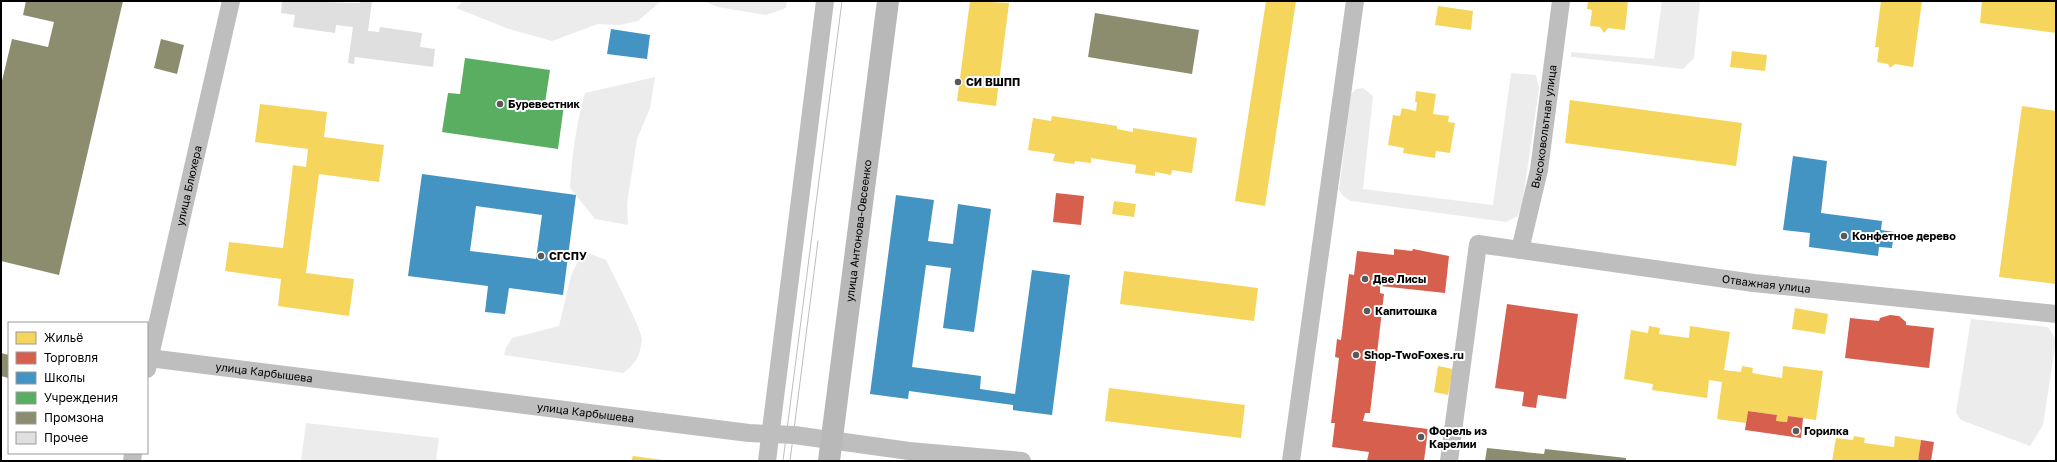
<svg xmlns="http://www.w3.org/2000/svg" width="2057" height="462" font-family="'Golos Text',sans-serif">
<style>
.green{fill:#ececec}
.homes{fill:#f6d55c}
.shops{fill:#d6604d}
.schools{fill:#4393c3;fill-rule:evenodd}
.public{fill:#5aae61}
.industry{fill:#8c8c6e}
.building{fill:#dfdfdf}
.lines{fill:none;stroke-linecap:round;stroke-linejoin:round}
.street{stroke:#bebebe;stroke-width:18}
.secondary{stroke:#b8b8b8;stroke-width:22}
.tram{stroke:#bebebe;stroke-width:1}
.poi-dot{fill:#595959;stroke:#fff;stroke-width:1.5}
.labels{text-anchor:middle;stroke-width:4;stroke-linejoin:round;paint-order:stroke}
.poi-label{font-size:11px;font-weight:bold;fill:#000;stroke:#fff;text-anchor:start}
.street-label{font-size:11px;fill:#000;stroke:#fff}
</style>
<rect width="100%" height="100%" fill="#fff"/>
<g class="green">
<path d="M463,1H661L638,21L619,25L598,24L552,41L509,29L456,8Z"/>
<path d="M703,1H787L786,8L766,15L718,7Z"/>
<path d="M1662,1H1700L1694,58L1683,69L1571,57V52L1654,59Z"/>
<path d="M1511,73L1536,75L1539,88L1522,206L1518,216L1506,222L1351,201L1343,196L1339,190L1351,94L1356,89L1363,88L1373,96L1363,189L1493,205Z"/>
<path d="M655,77L650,108L637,139L627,204L628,225L595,219L570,188C572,156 576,124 585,93Z"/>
<path d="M583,251L606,260C612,272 642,330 642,339C640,357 636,363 623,373L504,355L506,348L512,338L559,326L571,276Z"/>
<path d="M1971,319L2048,327L2056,340L2043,425L2030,446L1961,420L1956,413Z"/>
<path d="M306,423L439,438L436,461H301Z"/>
</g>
<g class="homes">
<path d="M970,1L1009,3L996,106L957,101Z"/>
<path d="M1266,1H1296L1265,206L1235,201Z"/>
<path d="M1588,1H1628L1625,30L1608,28L1604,33L1600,27L1590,26L1592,10L1587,9Z"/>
<path d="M1881,1H1922L1913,67L1895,64L1890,68L1888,64L1877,62L1879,47H1875Z"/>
<path d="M1982,1H2056V33L1980,23Z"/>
<path d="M1438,6L1473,11L1471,30L1435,25Z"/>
<path d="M1732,51L1767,55L1765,71L1730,67Z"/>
<path d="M1416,91L1436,94L1433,114L1449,116L1448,122L1455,123L1450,153L1436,151L1435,158L1403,153L1404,148L1388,145L1393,115L1400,116L1402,108L1416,111L1417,102H1415Z"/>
<path d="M1570,100L1742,123L1736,166L1565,143Z"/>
<path d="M260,104L327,112L324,137L384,145L379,182L319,174L306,273L354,279L349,316L278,306L281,279L225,271L229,242L283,248L293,165L306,167L308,149L255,142Z"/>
<path d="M2022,106L2056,111V284L1999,277Z"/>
<path d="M1052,116L1117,126V129L1133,132V128L1197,138L1192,173L1172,170L1171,175L1155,172V176L1135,173L1136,165L1091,158V163L1075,161L1074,164L1053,161L1055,154L1028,150L1033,118L1051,121Z"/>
<path d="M1114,201L1136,204L1134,217L1112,214Z"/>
<path d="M1124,271L1258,288L1254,321L1120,304Z"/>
<path d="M1795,308L1828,314L1825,334L1792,329Z"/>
<path d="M1649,326L1660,328L1659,334L1689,338L1690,326L1730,332L1724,370L1741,372L1742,366L1753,368L1752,373L1782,378L1783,366L1823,371L1816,420L1788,416L1787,422L1776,421L1777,415L1748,411L1746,423L1717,419L1722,382L1709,380L1707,398L1652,390L1653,384L1624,379L1631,330L1648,333Z"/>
<path d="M1438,366L1453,369L1448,395L1434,392Z"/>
<path d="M1109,388L1245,405L1241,438L1105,421Z"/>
<path d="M1854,436L1865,438L1864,443L1894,447L1895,436L1921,440L1918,461H1832L1836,438L1853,440Z"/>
<path d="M633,456L663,460V461H631Z"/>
</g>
<g class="shops">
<path d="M1056,193L1084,196L1081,225L1053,222Z"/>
<path d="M1394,249L1412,251L1413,249L1449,256L1445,293L1380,286V293L1384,294L1370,413H1365L1363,421L1428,429L1424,461H1367L1369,452L1332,447L1335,423H1331L1339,358L1335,357L1337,339L1341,340L1349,274L1354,275L1357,251L1394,255Z"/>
<path d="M1507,304L1578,314L1566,399L1538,395L1536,408L1522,406L1524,392L1495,388Z"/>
<path d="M1890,315L1899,316L1906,322V325L1934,328L1929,368L1845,358L1850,318L1879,321L1880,318Z"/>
<path d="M1748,411L1777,415L1776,421L1787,422L1788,416L1803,418L1801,438L1745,430Z"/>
<path d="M1921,440L1934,442L1931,461H1918Z"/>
</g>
<g class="schools">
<path d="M611,29L650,35L647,59L607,54Z"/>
<path d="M1793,156L1827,161L1821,213L1882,221L1881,230L1894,232L1892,248L1879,247L1878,256L1809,247L1810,233L1783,230Z"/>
<path d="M422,174L576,195L563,295L509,288L505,314L485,312L488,286L408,276ZM476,206L542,215L536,259L470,251Z"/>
<path d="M896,195L934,200L928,241L953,244L958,204L991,209L974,332L943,328L951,268L926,265L912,367L981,376L980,389L1015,394L1032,270L1070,275L1052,415L1013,410V405L909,391L908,399L870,394Z"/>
</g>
<path class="public" d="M465,58L550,70L545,103L564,105L558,149L442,132L448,93L460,94Z"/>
<g class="industry">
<path d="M26,1H123L59,275L1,261V85L12,39L48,47L54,22L23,15Z"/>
<path d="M1095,13L1199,30L1192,74L1088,57Z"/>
<path d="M161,39L184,45L177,74L154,68Z"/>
<path d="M1,353L9,355L8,378L1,376Z"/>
<path d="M1487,448L1544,454L1545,449L1626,458V461H1485Z"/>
</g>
<path class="building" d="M282,1L360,3V1H372L368,31L379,32L380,27L422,33L420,47L435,49L433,67L355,57L354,64L348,63L353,27L336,25L335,33L293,27L295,15L281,13Z"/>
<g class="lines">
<g class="street">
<path id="s1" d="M1520,250L1539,170L1561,1"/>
<path id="s2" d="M149,358L749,433L794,435L909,451L1022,461"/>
<path id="s3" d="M147,369L231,1"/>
<path d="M132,461L133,453"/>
<path d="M767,461L825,1"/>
<path d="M1291,461L1355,1"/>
<path id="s4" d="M1449,461L1478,244L1754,283L2056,314"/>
</g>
<path class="secondary" id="s5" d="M829,461L888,1"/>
<g class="tram">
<path d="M783,461L842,1"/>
<path d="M790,461L818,241"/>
</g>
</g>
<g class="poi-dot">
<circle cx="958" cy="82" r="4"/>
<circle cx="500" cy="104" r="4"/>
<circle cx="1844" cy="236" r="4"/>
<circle cx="541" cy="256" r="4"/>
<circle cx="1365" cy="279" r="4"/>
<circle cx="1367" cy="311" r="4"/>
<circle cx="1356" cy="355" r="4"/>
<circle cx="1796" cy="431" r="4"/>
<circle cx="1421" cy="437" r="4"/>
</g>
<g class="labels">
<g class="poi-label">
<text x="966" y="86">СИ ВШПП</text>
<text x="508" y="108">Буревестник</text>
<text x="1852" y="240">Конфетное дерево</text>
<text x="549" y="260">СГСПУ</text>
<text x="1373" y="283">Две Лисы</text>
<text x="1375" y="315">Капитошка</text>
<text x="1364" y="359">Shop-TwoFoxes.ru</text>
<text x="1429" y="435">Форель из<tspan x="1429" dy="13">Карелии</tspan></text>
<text x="1804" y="435">Горилка</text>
</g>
<g class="street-label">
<text dy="4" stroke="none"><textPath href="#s1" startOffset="126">Высоковольтная улица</textPath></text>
<text dy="4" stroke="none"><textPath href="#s3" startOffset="188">улица Блюхера</textPath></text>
<text dy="4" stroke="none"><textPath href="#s5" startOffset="232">улица Антонова-Овсеенко</textPath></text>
<text dy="4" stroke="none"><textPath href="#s4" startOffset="510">Отважная улица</textPath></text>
<text dy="4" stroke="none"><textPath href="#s2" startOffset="116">улица Карбышева</textPath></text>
<text dy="4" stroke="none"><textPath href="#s2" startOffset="440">улица Карбышева</textPath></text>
</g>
</g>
<rect width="2057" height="462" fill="none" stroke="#000000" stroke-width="4"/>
<rect x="8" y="322" width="140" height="132" fill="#ffffff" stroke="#999999"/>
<rect x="16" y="332" width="20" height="12" fill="#f6d55c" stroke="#999999"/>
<text x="44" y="342" font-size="12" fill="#000000">Жильё</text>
<rect x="16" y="352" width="20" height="12" fill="#d6604d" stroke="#999999"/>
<text x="44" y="362" font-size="12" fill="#000000">Торговля</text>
<rect x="16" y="372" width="20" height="12" fill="#4393c3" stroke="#999999"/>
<text x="44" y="382" font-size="12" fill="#000000">Школы</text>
<rect x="16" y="392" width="20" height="12" fill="#5aae61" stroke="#999999"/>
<text x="44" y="402" font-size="12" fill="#000000">Учреждения</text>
<rect x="16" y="412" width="20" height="12" fill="#8c8c6e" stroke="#999999"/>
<text x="44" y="422" font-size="12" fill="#000000">Промзона</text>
<rect x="16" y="432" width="20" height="12" fill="#dfdfdf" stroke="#999999"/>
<text x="44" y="442" font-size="12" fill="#000000">Прочее</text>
</svg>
